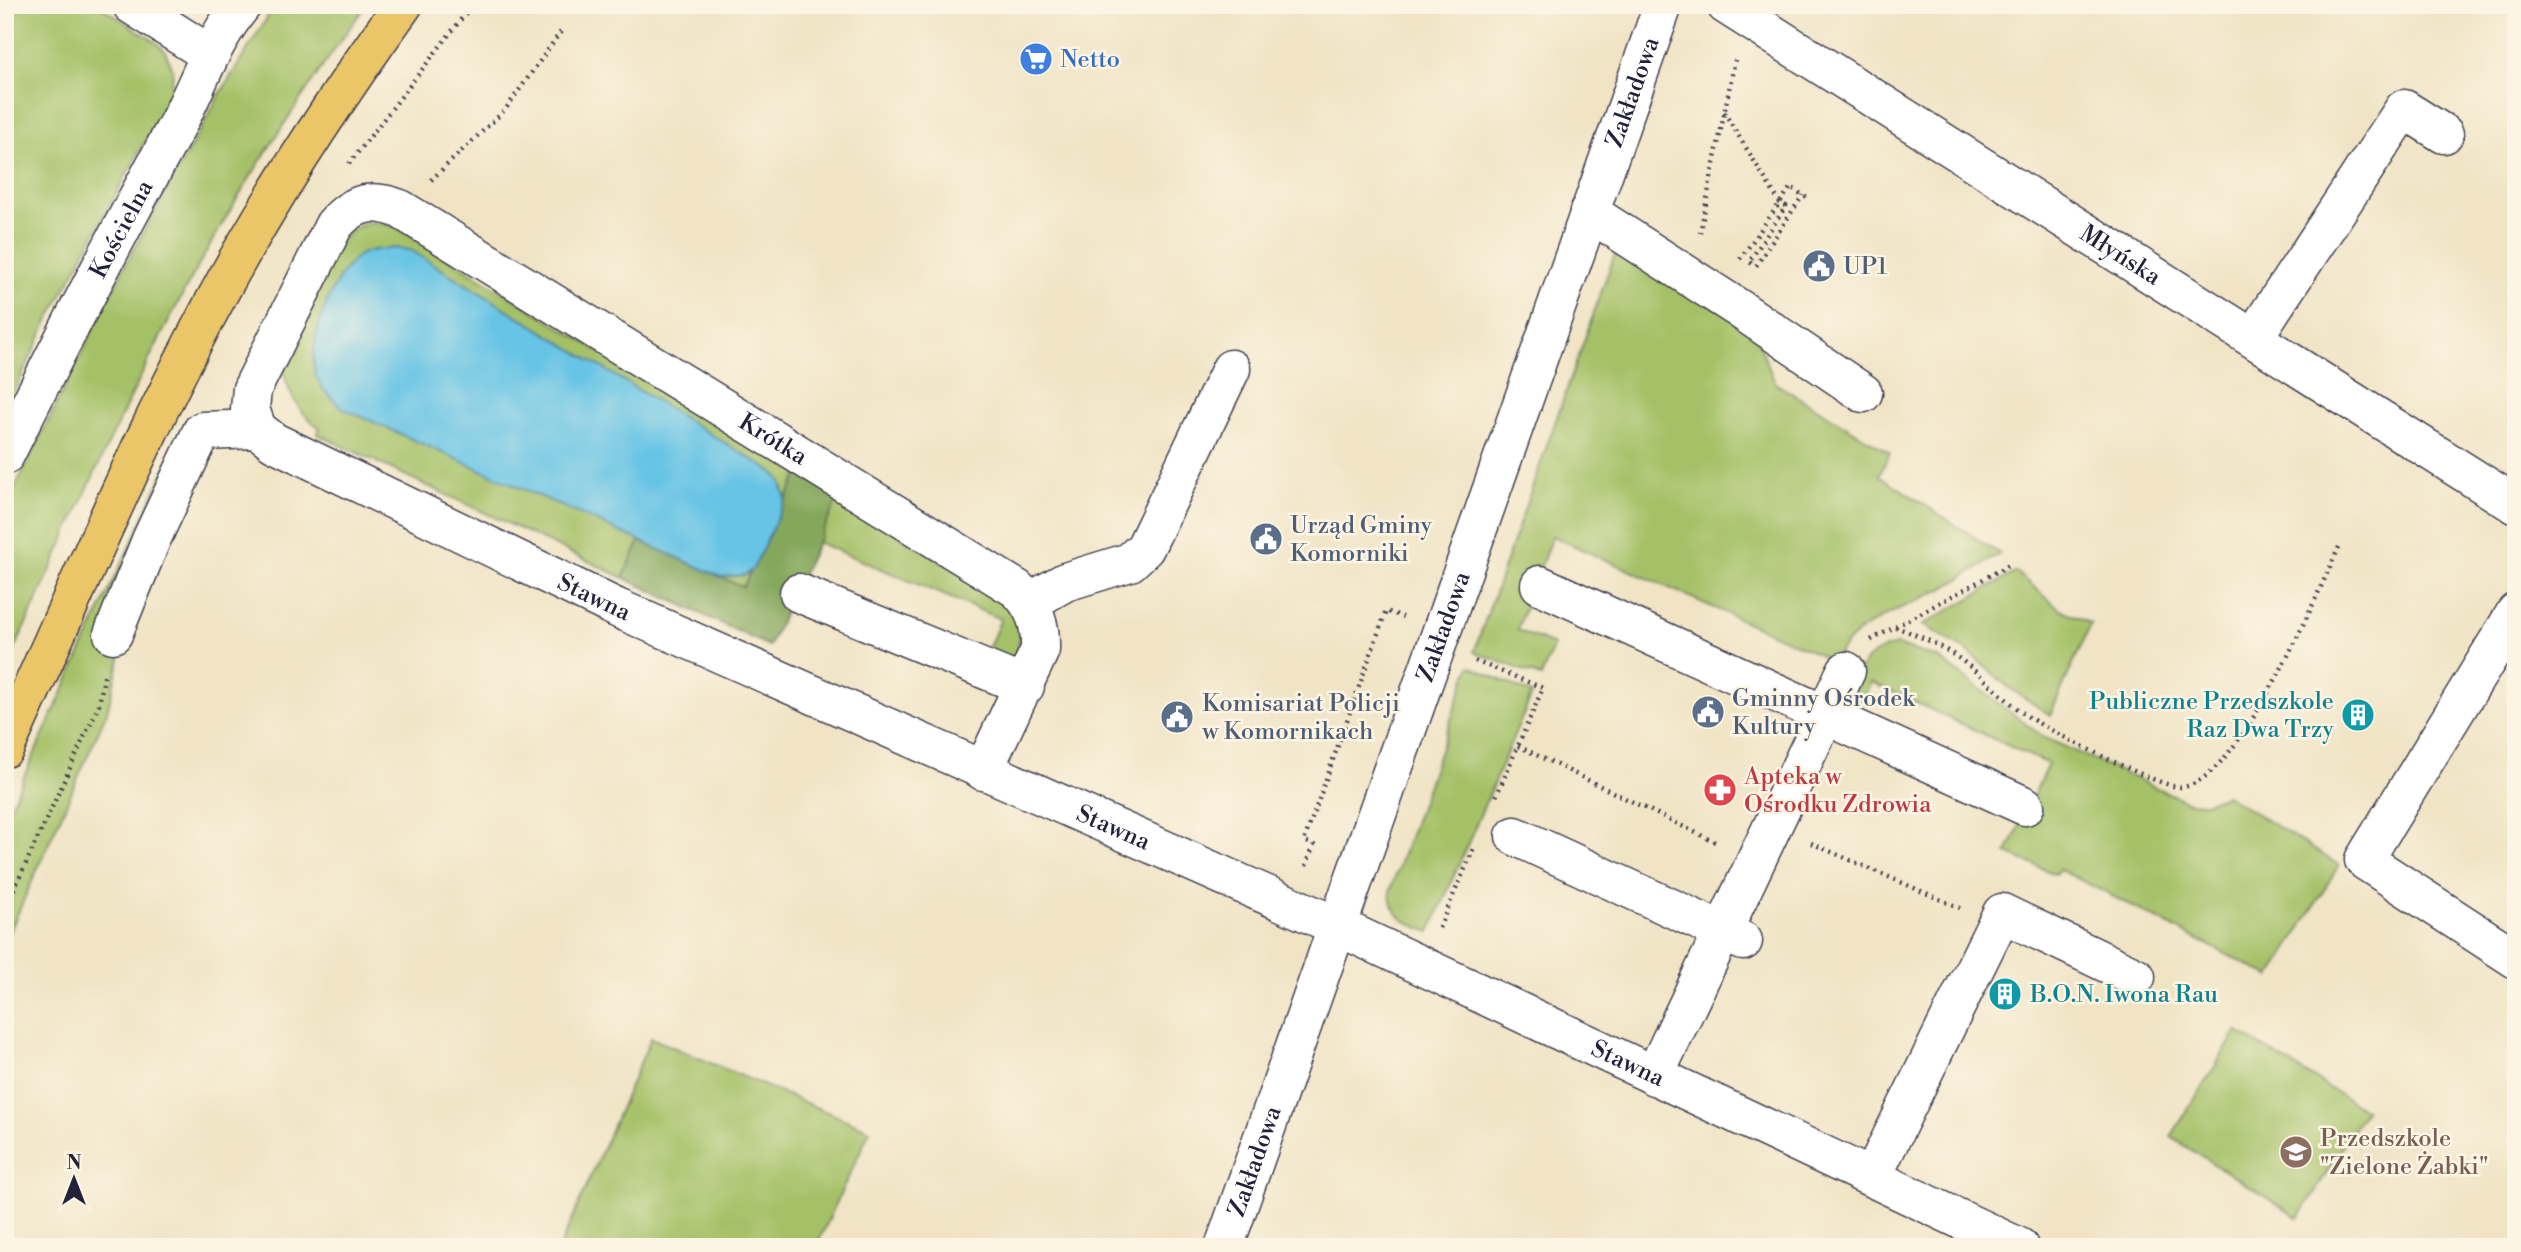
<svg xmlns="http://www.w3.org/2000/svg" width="2521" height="1252" font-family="'Libre Bodoni',serif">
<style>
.green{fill:#a5c167;stroke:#647251;stroke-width:2}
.forest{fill:#84a75c;stroke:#53644c;stroke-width:2}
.water{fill:#67c4e5;stroke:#447390;stroke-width:2}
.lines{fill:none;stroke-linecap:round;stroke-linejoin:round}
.minor-casing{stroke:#413f50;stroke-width:41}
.major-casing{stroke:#413f50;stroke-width:41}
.path{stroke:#413f50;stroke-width:4.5;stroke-dasharray:2 5;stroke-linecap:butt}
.minor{stroke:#fff;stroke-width:38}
.major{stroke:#ebc669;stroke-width:38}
.labels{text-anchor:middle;stroke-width:5;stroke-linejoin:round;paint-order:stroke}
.shop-label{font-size:24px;fill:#366cbe;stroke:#fcf5e5;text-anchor:start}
.street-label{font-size:24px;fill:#22223b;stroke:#fcf5e5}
.service-label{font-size:24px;fill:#4e5e75;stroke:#fcf5e5;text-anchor:start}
.culture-label{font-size:24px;fill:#0d838f;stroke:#fcf5e5;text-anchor:end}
.health-label{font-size:24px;fill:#be3a42;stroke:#fcf5e5;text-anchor:start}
.education-label{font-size:24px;fill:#785e54;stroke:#fcf5e5;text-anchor:start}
</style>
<rect width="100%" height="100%" fill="#fcf5e5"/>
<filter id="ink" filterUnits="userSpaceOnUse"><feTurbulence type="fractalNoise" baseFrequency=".0143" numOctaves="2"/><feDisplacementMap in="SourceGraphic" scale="14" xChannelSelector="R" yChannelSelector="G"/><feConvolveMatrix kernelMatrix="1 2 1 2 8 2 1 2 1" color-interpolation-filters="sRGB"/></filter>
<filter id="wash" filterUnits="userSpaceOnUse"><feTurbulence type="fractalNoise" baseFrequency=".00686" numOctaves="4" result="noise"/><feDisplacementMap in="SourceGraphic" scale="28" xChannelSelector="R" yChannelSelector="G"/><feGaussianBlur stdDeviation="1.57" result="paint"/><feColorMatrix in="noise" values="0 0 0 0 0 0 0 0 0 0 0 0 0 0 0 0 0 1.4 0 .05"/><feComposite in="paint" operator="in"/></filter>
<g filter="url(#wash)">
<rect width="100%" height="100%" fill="#f0e4c5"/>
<g class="green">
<path d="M5,5H98L156,42L165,51L173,70L171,92L47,323L5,411Z"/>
<path d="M275,5H366C305,90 247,177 197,268C125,398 67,536 5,670V508L126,263L220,94Z"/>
<path d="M371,222L397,227L1006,601C1019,623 1024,637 1014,661L986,654L1001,619L817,542L769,646L317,434L320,428C298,413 279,382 285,354C288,342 332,252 340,242C348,232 358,225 371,222Z"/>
<path d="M1619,251L1753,329L1775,383L1890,453L1879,475L2000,554C1981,565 1963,578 1944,588C1906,607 1855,622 1834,661L1552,536L1517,630L1554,645L1541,677L1474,652L1614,256Z"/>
<path d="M187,421L124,642L107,712L5,942V818Z"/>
<path d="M2016,572L2060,609L2091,624L2050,715L2008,687L1966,650L1923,625Z"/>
<path d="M1897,645L1940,659L2043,737L2188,802L2205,803L2226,795L2339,865L2271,977L2059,869L2055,874L2007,853L2048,764L1871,682L1859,706C1845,675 1868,651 1897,645Z"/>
<path d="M1470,666L1532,694L1430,932C1408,923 1390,918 1390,891Z"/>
<path d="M2237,1031L2365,1110L2299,1218L2171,1137Z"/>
<path d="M651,1038L870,1130L816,1247H560Z"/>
</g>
<path class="forest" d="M799,473L839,497L769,646L623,577L640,541L743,587Z"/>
<path class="water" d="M393,248L410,250L774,473L780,480L786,499L753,569L745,575L721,577L344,409C332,399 322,391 316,376C305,345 333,271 361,254C371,249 382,249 393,248Z"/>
</g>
<g filter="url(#ink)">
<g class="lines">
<defs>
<g id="minor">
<path d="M132,5L209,54"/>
<path id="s1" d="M1726,5L2516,505"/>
<path d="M1589,212L1738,308L1863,393"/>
<path d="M2253,338L2404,109L2444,134"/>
<path id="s2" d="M257,429L250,409L252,389L334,225C354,202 372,198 400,209L1017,589C1035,607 1041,625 1040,650L983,771"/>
<path id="s3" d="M5,455C60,344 117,235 176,127C198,86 211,42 242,5"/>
<path d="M1540,585L2025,806"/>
<path d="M799,593L1025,686"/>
<path d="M1030,602L1065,582L1130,562L1145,548L1231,369"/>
<path d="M2516,612L2364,860L2516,959"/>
<path id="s4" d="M113,634L151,540L202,431L257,429L274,442L617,608L1337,926L2019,1247"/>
<path d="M1515,836L1743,941"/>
<path d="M1654,1076L1846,671"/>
<path d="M1872,1177L2002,913L2136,977"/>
<path id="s5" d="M1224,1247L1663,5"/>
</g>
<path id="major" d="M5,748C81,581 152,409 243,250C292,165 346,84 403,5"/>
</defs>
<use href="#minor" class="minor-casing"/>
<use href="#major" class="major-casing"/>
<g class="path">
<path d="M1724,112L1780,203L1786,206L1749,262L1756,266L1803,195"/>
<path d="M349,164L472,5"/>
<path d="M431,180L505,110L562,30"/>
<path d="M1700,233L1735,60"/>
<path d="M1740,259L1791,187L1807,198"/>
<path d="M1895,627C1916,634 1938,644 1957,657C1983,675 2004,700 2030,718C2052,732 2159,787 2180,787C2237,787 2317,594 2340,545"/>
<path d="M1871,640L2011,564"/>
<path d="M1475,661L1543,688L1495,799"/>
<path d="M1518,746L1719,844"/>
<path d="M1811,843L1960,908"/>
<path d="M1306,866L1314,845L1304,841L1386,611L1403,617"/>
<path d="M5,909L99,705L105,672"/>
<path d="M1439,928L1475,846"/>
</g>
<use href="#minor" class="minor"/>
<use href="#major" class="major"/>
</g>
</g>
<defs>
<symbol id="supermarket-disc" viewBox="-11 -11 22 22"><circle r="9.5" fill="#3f7fe0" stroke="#fcf5e5"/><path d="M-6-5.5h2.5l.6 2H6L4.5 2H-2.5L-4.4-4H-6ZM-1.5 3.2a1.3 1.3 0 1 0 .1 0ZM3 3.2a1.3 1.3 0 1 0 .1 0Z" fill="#fff"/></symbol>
<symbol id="civic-disc" viewBox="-11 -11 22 22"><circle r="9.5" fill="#5c6f8a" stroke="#fcf5e5"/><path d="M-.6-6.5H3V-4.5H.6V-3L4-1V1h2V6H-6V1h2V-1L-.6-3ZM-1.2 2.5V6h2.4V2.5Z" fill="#fff"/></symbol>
<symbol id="building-disc" viewBox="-11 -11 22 22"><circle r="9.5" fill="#0f9aa8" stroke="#fcf5e5"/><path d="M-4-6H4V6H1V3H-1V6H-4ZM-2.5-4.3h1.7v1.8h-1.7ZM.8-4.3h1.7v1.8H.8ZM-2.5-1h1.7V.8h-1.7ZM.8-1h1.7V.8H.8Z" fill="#fff"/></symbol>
<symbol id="pharmacy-disc" viewBox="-11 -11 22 22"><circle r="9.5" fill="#e0444e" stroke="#fcf5e5"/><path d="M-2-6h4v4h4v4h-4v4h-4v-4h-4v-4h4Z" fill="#fff"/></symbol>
<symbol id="school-disc" viewBox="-11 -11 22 22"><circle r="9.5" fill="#8d6e63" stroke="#fcf5e5"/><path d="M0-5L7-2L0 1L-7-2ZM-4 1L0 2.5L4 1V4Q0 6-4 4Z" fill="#fff"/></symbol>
</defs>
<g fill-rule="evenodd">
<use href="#supermarket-disc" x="1017" y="40" width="38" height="38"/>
<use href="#civic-disc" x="1800" y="247" width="38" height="38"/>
<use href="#civic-disc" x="1247" y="520" width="38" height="38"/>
<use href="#civic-disc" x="1689" y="693" width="38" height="38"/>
<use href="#building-disc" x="2339" y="696" width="38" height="38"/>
<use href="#civic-disc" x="1158" y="698" width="38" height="38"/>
<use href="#pharmacy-disc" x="1701" y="771" width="38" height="38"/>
<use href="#building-disc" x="1986" y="975" width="38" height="38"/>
<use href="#school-disc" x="2277" y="1133" width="38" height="38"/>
</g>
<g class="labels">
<g class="shop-label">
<text x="1060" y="67">Netto</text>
</g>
<g class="street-label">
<text dy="8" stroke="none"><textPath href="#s5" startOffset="1225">Zakładowa</textPath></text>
<text dy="8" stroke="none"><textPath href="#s3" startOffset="254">Kościelna</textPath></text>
<text dy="8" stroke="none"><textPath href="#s1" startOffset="467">Młyńska</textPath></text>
<text dy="8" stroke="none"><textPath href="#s2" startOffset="737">Krótka</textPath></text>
<text dy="8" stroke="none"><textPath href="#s4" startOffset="654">Stawna</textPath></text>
<text dy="8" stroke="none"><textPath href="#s5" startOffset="658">Zakładowa</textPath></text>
<text dy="8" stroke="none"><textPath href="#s4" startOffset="1222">Stawna</textPath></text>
<text dy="8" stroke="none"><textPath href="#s4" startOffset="1788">Stawna</textPath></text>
<text dy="8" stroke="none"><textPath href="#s5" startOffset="91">Zakładowa</textPath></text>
</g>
<g class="service-label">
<text x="1843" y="274">UP1</text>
<text x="1290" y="533">Urząd Gminy<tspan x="1290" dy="28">Komorniki</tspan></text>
<text x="1732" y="706">Gminny Ośrodek<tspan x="1732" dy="28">Kultury</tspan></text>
<text x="1202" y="711">Komisariat Policji<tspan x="1202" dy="28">w Komornikach</tspan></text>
</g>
<g class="culture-label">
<text x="2334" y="709">Publiczne Przedszkole<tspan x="2334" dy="28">Raz Dwa Trzy</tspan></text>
<text x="2030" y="1002" text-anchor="start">B.O.N. Iwona Rau</text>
</g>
<g class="health-label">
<text x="1744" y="784">Apteka w<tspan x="1744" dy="28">Ośrodku Zdrowia</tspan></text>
</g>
<g class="education-label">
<text x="2320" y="1146">Przedszkole<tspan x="2320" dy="28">"Zielone Żabki"</tspan></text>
</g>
</g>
<rect width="2521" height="1252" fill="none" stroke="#fcf5e5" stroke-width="28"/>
<g transform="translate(74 1179)" stroke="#fcf5e5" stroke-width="5" paint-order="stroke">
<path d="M0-5L12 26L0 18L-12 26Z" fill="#22223b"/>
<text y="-10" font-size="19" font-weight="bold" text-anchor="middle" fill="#22223b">N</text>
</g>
</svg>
